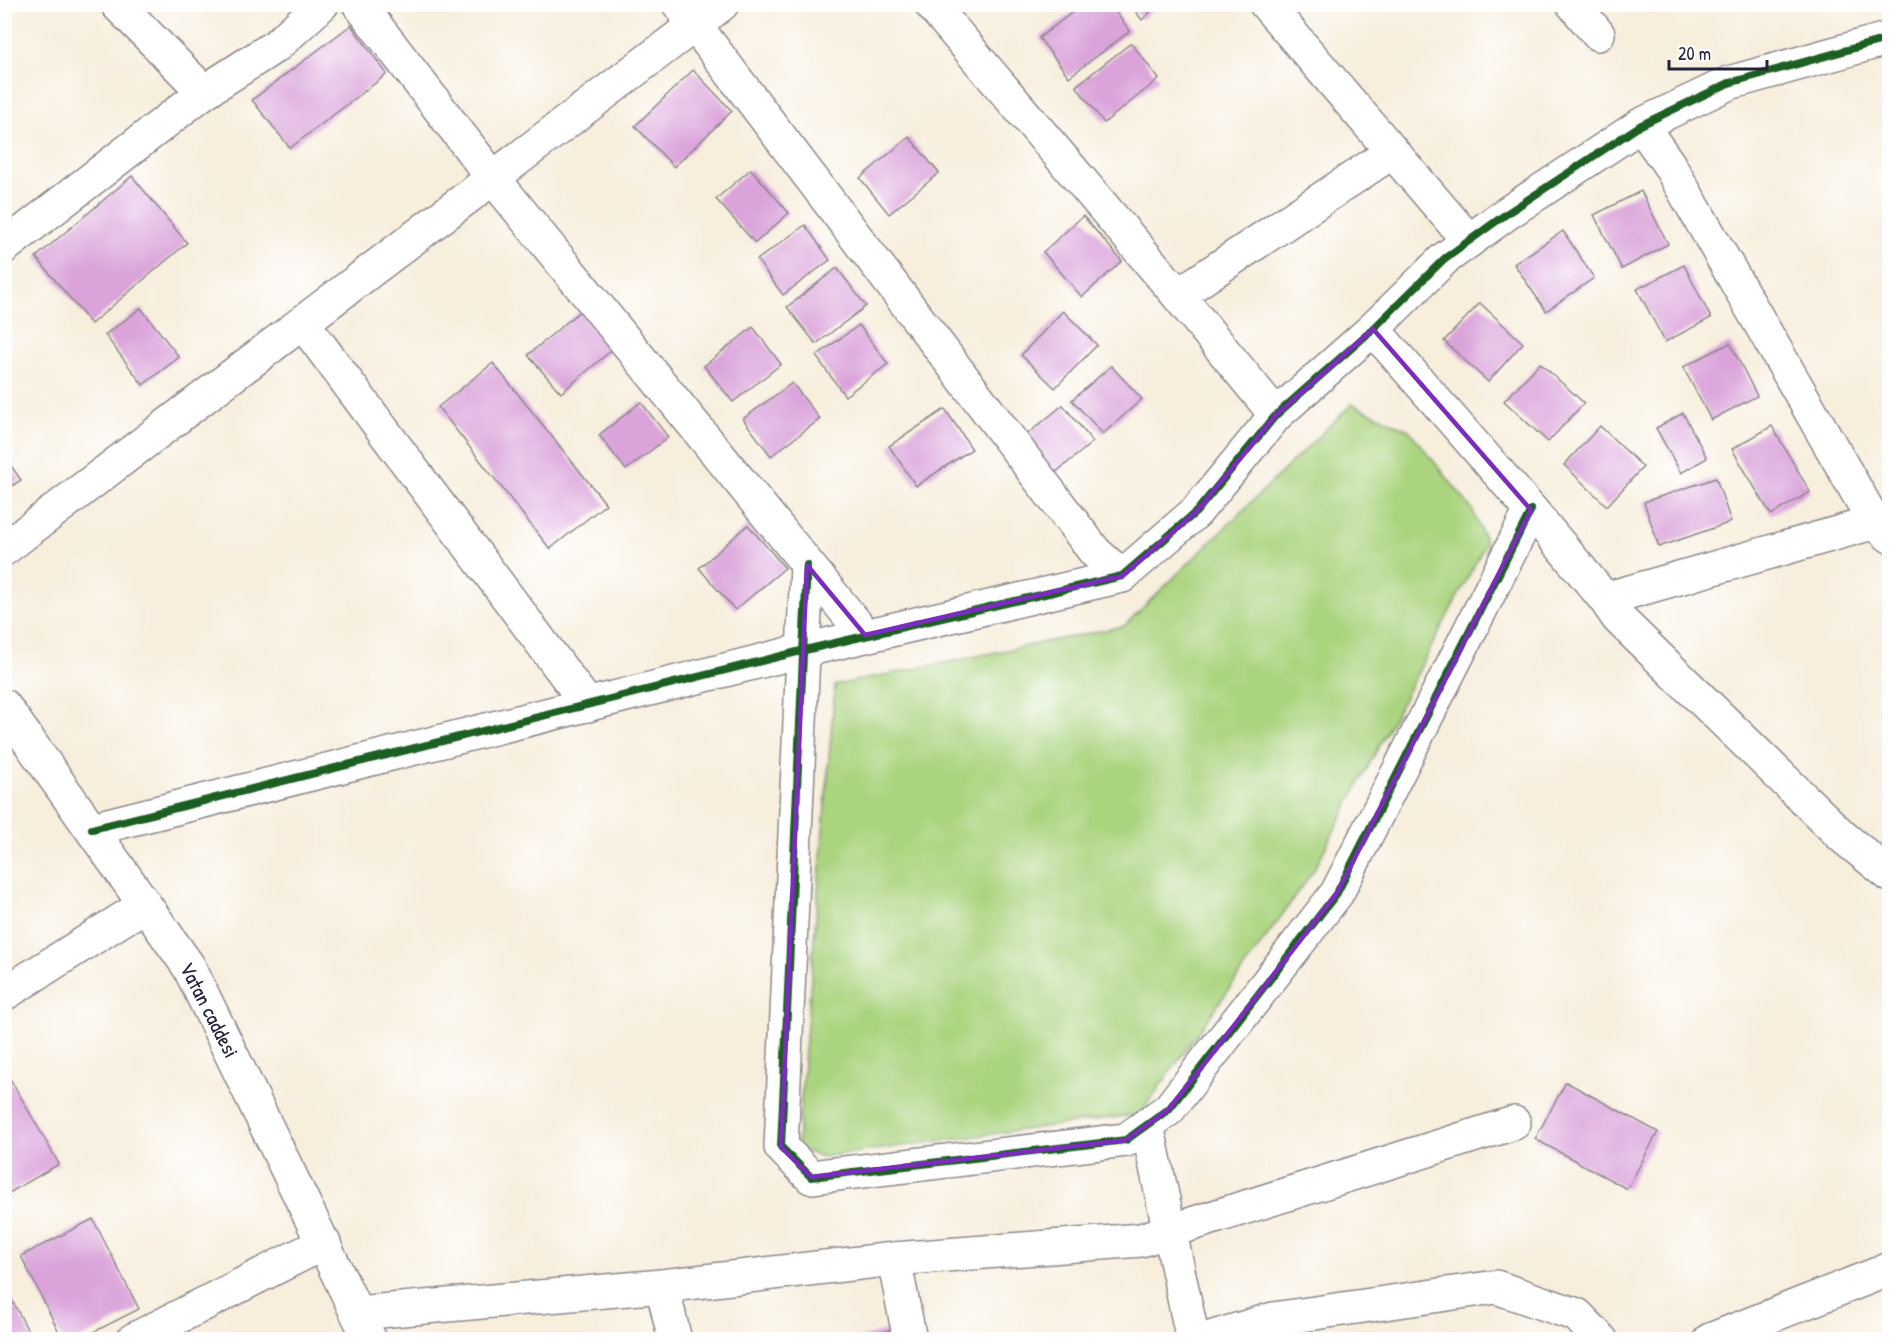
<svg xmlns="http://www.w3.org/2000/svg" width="1894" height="1344" font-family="'Patrick Hand',sans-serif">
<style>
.green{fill:#abd47f;stroke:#667b5d;stroke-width:1.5}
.building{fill:#daa3da}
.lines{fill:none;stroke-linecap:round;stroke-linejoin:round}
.minor-casing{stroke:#8c888c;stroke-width:36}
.minor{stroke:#fff;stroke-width:33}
.cycleway-casing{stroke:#fff;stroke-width:11}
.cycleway{stroke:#1b5e20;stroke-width:8}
.marked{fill:none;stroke:#7b2cbf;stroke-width:4.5;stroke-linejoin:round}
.labels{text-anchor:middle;stroke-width:5;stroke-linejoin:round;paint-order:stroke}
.street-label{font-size:21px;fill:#22223b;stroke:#fff}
</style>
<rect width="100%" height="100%" fill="#fff"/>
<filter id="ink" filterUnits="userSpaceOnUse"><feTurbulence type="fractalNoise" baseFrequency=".0167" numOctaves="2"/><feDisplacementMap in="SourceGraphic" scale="12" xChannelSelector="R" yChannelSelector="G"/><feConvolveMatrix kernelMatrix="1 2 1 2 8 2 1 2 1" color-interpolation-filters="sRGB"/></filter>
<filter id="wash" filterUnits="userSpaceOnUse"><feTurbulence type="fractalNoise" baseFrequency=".008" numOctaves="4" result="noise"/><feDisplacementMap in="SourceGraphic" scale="24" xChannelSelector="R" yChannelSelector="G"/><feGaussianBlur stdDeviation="1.35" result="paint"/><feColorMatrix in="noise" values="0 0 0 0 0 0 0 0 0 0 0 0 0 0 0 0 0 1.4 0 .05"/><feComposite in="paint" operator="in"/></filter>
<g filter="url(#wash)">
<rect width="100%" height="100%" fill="#f7eedc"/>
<path class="green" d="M1352,404L1409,430L1472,509L1486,543L1312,873L1140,1114L821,1157L797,1148L835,685L1124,626Z"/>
<g id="blocks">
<g class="building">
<path d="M1083,4H1110L1130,31L1069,77L1039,38Z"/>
<path d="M1130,4H1159L1142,20Z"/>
<path d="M351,25L387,74L290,148L252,100Z"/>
<path d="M1131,43L1159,79L1104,123L1076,86Z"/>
<path d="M693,70L732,111L674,167L635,126Z"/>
<path d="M909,137L939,173L889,214L860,178Z"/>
<path d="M751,169L789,213L755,243L716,199Z"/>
<path d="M132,176L187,243L91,324L36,257Z"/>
<path d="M1641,191L1668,244L1622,269L1594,215Z"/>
<path d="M1083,216L1122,261L1082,297L1043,252Z"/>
<path d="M805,225L830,260L783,295L757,260Z"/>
<path d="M1563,231L1594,278L1546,311L1514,264Z"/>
<path d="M1684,265L1711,318L1665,342L1637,289Z"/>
<path d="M837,268L866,306L816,344L787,307Z"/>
<path d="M1480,303L1523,343L1488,382L1444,341Z"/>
<path d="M141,308L179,357L143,385L105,335Z"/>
<path d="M581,310L613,349L561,393L528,355Z"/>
<path d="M1063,311L1097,345L1055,388L1021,355Z"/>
<path d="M859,325L888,364L845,396L816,356Z"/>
<path d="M753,327L781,364L733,402L704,366Z"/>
<path d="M1730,343L1757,396L1711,420L1683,367Z"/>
<path d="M493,363L606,504L550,549L438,407Z"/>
<path d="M1540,363L1584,403L1548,442L1504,401Z"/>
<path d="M1111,366L1142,399L1103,434L1072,400Z"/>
<path d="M792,383L820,419L771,456L743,419Z"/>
<path d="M641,402L668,437L626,470L599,435Z"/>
<path d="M1063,405L1093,442L1055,473L1025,436Z"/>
<path d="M945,409L972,449L916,486L889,446Z"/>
<path d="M1683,413L1707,458L1681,473L1656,428Z"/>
<path d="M1600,426L1643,467L1607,506L1564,465Z"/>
<path d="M1772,426L1810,492L1771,515L1732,449Z"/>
<path d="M4,456L21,480L4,491Z"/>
<path d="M1716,478L1731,522L1659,547L1644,502Z"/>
<path d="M748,525L785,568L735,610L699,568Z"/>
<path d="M4,1068L59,1164L4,1196Z"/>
<path d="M1566,1082L1658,1132L1627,1189L1535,1139Z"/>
<path d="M93,1219L139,1309L78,1340H63L21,1256Z"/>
<path d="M4,1285L33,1340H4Z"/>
<path d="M889,1330L891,1340H856V1339Z"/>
</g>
</g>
</g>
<g filter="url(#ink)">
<use href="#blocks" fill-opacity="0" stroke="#8c888c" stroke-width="1.5"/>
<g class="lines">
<defs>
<g id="minor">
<path d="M117,4L204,92"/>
<path d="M359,4L493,178L865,635"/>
<path d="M679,4L1095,552L1122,576"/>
<path d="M931,4L1172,288L1276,415"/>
<path d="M1266,4L1469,241"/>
<path d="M1573,4L1598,34"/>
<path d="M1641,125L1668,163L1875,523L1890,536"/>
<path d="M4,247L204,92L277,45L322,4"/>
<path d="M1178,295L1392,152"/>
<path d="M303,323L588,705"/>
<path d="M1373,329L1531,510L1605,599"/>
<path d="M1890,518L1605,599L1618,618L1843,837L1890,875"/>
<path d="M4,549L722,4"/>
<path d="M807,565L781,1147L811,1177L1126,1140L1169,1109L1337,893L1531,510"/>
<path d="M4,706L189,967L370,1340"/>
<path d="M92,829L805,650L1122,576L1196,512L1276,415L1373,329L1444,259L1509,212L1641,125L1729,83L1890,38"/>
<path d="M4,994L145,905"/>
<path d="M1147,1125L1193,1340"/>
<path d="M894,1259L910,1340"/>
<path d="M662,1286L675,1340"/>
<path d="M357,1313L662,1286L894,1259L1141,1240L1514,1123"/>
<path d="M133,1340L324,1243"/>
<path d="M1204,1340L1273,1319L1496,1287L1577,1315L1601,1340"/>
<path d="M1710,1340L1890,1269"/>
</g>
</defs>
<use href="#minor" class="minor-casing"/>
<use href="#minor" class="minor"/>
<defs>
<g id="cycleway">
<path d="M807,565L781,1147L811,1177L1126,1140L1169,1109L1337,893L1531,510"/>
<path d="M92,829L805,650L1122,576L1196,512L1276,415L1373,329L1444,259L1509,212L1641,125L1729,83L1890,38"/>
</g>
</defs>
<use href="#cycleway" class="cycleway-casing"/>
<use href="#cycleway" class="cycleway"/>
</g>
</g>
<path class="marked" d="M1373,329L1531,510L1337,893L1169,1109L1126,1140L811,1177L781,1147L807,565L865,635L1122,576L1196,512L1276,415Z"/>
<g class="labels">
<g class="street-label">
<text transform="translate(209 1010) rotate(63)" y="7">Vatan caddesi</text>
</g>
</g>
<rect width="1894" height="1344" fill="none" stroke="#fff" stroke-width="24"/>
<path d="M1669 60v9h98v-9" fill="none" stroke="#22223b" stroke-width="3"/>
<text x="1678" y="60" font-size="18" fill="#22223b" stroke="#ffffff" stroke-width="4.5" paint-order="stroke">20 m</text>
</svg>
